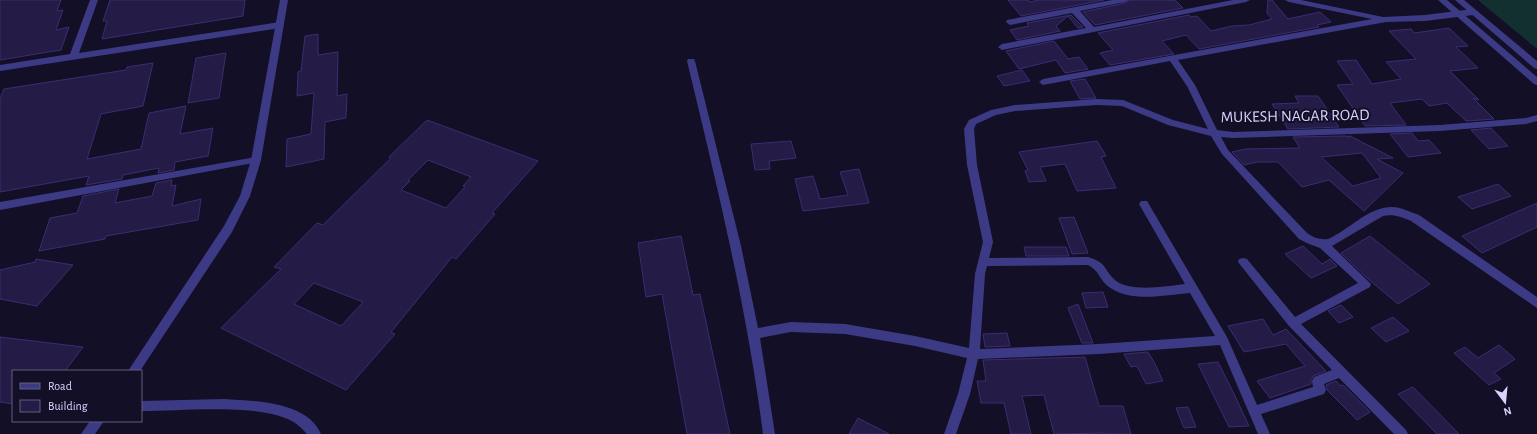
<svg xmlns="http://www.w3.org/2000/svg" width="1537" height="434" font-family="'Alegreya Sans',sans-serif">
<style>
.green{fill:#12302f}
.building{fill:#241b47;stroke:#3b2d73;fill-rule:evenodd}
.lines{fill:none;stroke-linecap:round;stroke-linejoin:round}
.minor{fill:#3d3a85;fill-rule:evenodd}
.tertiary{fill:#3d3a85;fill-rule:evenodd}
.labels{text-anchor:middle;stroke-width:4;stroke-linejoin:round;paint-order:stroke}
.street-label{font-size:16px;fill:#d9d4ff;stroke:#130f26}
</style>
<rect width="100%" height="100%" fill="#130f26"/>
<path class="green" d="M1478,0H1537V49Z"/>
<g class="building">
<path d="M0,0H61L57,11L63,10L56,30L69,27L61,50L0,60Z"/>
<path d="M110,0H245L243,16L102,39L107,21H103Z"/>
<path d="M1008,0H1028L1030,2L1039,0H1104L1021,16Z"/>
<path d="M1130,0H1175L1183,8L1095,25L1083,12L1125,3Z"/>
<path d="M1268,0H1272L1288,19L1320,12L1331,22L1317,25L1319,27L1199,49L1186,35L1162,41L1174,54L1110,65L1100,53L1113,50L1098,33L1189,15L1191,17L1197,16L1211,31L1232,26L1249,25L1272,19L1267,13Z"/>
<path d="M1071,15L1083,27L1078,28L1068,16L1056,26L1060,31L1017,40L1010,30L1029,26L1027,23Z"/>
<path d="M1449,28L1468,46L1456,47L1478,68L1450,71L1479,100L1473,98L1494,119L1466,121L1447,103L1429,106L1422,99L1390,103L1406,125L1365,126L1337,85L1353,84L1337,61L1356,60L1372,84L1401,79L1386,62L1416,59L1389,31L1411,29L1414,33Z"/>
<path d="M318,34V55L338,52L337,96L347,94L346,118L325,122L324,159L286,167L287,139L311,134L314,93L297,96L298,72L301,71L305,36Z"/>
<path d="M1054,41L1068,59L1079,57L1088,69L1065,73L1056,60L1019,69L1006,51Z"/>
<path d="M226,53L219,98L188,103L196,58Z"/>
<path d="M153,63L143,106L101,114L87,159L141,149L149,113L186,106L180,134L213,128L208,156L175,162L174,170L158,173L159,168L123,175L122,179L86,185L89,176L0,192V98L4,89L126,70L127,67Z"/>
<path d="M1022,70L1030,81L1004,86L997,76Z"/>
<path d="M1085,79L1096,98L1080,99L1070,81Z"/>
<path d="M1295,96H1318L1339,127L1288,129L1272,104L1299,103Z"/>
<path d="M427,120L538,161L492,213L495,214L456,259L452,257L391,332L395,334L346,390L221,328L281,269L274,267L317,223L323,225L391,158L389,157ZM428,160L471,177L463,186L465,187L446,208L401,190L410,181L408,180ZM314,283L363,302L341,326L294,304Z"/>
<path d="M1491,128L1508,146L1489,149L1471,130Z"/>
<path d="M1412,133L1418,141L1429,140L1441,153L1408,157L1390,134Z"/>
<path d="M1345,136L1350,137L1349,136H1350L1393,158L1377,159L1403,173L1364,211L1329,180L1302,187L1278,162H1257L1244,165L1232,152L1246,149L1300,148L1293,137ZM1362,153L1381,178L1353,186L1321,157Z"/>
<path d="M791,141L796,158L769,161L770,169L755,170L751,144Z"/>
<path d="M1097,141L1106,156L1101,157L1116,188L1077,191L1065,164L1040,167L1046,181L1029,182L1025,171L1028,170L1019,152Z"/>
<path d="M859,169L869,203L803,211L795,179L813,176L820,199L848,195L840,172Z"/>
<path d="M172,180L171,186L176,185L172,206L201,199L198,220L106,236L105,239L39,251L50,218L77,213L83,196L119,189L115,203L152,196L156,183Z"/>
<path d="M1498,184L1511,196L1472,209L1458,197Z"/>
<path d="M1537,203V227L1482,253L1462,236Z"/>
<path d="M1074,217L1088,253L1072,254L1059,218Z"/>
<path d="M681,236L693,295L700,294L730,434H687L662,294L646,297L638,243Z"/>
<path d="M1370,236L1430,284L1398,304L1367,278L1341,253Z"/>
<path d="M1303,246L1322,264L1330,259L1337,266L1311,278L1285,254Z"/>
<path d="M1024,247H1066L1069,256H1026Z"/>
<path d="M36,259L73,265L37,306L0,299V270L35,262Z"/>
<path d="M1103,292L1108,307L1086,308L1082,293Z"/>
<path d="M1078,304L1093,343H1082L1068,308Z"/>
<path d="M1341,305L1353,317L1339,323L1328,311Z"/>
<path d="M1393,317L1409,331L1386,342L1371,328Z"/>
<path d="M1263,319L1273,335L1286,329L1326,371L1313,376L1311,380V384L1270,398L1257,381L1305,366L1286,344L1244,352L1228,326Z"/>
<path d="M1007,333L1010,346L985,347L983,334Z"/>
<path d="M0,337L83,347L65,371H13V404L0,402Z"/>
<path d="M1499,345L1515,359L1494,373L1501,379L1489,385L1454,353L1465,347L1478,358Z"/>
<path d="M1148,352L1154,362L1163,381L1146,384L1137,366L1131,367L1124,354Z"/>
<path d="M1085,357L1099,406H1123L1131,434H1104V433L1054,434L1044,395L1022,396L1031,434H1011L1004,403H981L977,381H986L983,360Z"/>
<path d="M1218,362L1234,394L1249,426L1229,427L1198,364Z"/>
<path d="M1336,381L1341,386L1343,385L1370,412L1357,420L1327,390L1326,385Z"/>
<path d="M1413,387L1459,434H1437L1398,394Z"/>
<path d="M1188,407L1196,427L1184,428L1176,408Z"/>
<path d="M858,418L889,434H849Z"/>
</g>
<g class="lines">
<g class="minor">
<path d="M90,0H98L79,53L280,22L284,25L280,28L0,71V65L70,54Z"/>
<path d="M1112,0H1129L1125,2L1080,11L1094,27L1233,0H1250L1246,2L1002,50L998,47L1002,44L1086,28L1072,13L1010,25L1006,22L1007,20Z"/>
<path d="M1285,0H1301L1383,17L1425,15L1473,9L1477,12L1473,15L1425,21L1386,22L1178,60L1195,85L1217,130L1233,132L1440,125L1526,118L1537,115V121L1526,124L1440,131L1233,138L1221,137L1228,150L1307,233C1314,238 1320,240 1328,239C1349,230 1368,207 1392,207C1401,207 1410,212 1419,215L1537,297V308L1411,221C1401,217 1394,214 1383,216L1332,246L1371,284L1370,287L1301,324L1406,430L1408,434H1394L1339,378L1324,384L1326,390L1324,394L1261,414L1270,434H1258L1220,345L1099,354L978,359L970,394L956,434H944L958,394L967,358L915,346L845,334L791,332L760,338L775,434H763C747,308 717,185 687,61L688,59H694L695,61L741,246L758,328L791,322L845,324L915,336L969,348L975,274L983,242L967,165L964,129L969,120L991,110L1015,105L1096,99L1123,100L1173,120L1208,129L1187,86L1170,61L1043,85L1039,82L1043,79L1372,19L1289,2ZM1096,105L1122,106L1168,125L1211,136L1222,154L1299,239L1309,244L1320,248L1358,283L1295,317L1247,259L1243,258L1239,259L1238,262L1289,326L1332,370L1314,377L1312,381L1313,387L1257,405L1227,337L1147,201H1141L1139,204L1185,284C1167,286 1130,293 1115,280C1102,268 1109,264 1088,257L989,258L993,242L977,165L974,129L976,124L996,115L1015,111ZM1088,265C1099,270 1100,281 1109,287C1131,303 1165,295 1190,293L1215,336L1099,344L980,349L985,274L987,266Z"/>
<path d="M256,157L259,158L261,160L259,162L0,210V202Z"/>
<path d="M224,399C254,401 307,401 321,434H307C301,427 294,421 285,418C249,404 181,411 141,411V401Z"/>
</g>
<g class="tertiary">
<path d="M280,0H288L261,160L250,196L232,232L140,371H128L224,226L240,196L251,160Z"/>
<path d="M1438,0H1447L1537,77V85L1534,84Z"/>
<path d="M1455,0H1464L1537,61V69L1534,68Z"/>
<path d="M90,421H104L95,434H81Z"/>
</g>
</g>
<g class="labels">
<g class="street-label">
<text transform="translate(1295 115) rotate(-1)" y="6">MUKESH NAGAR ROAD</text>
</g>
</g>
<rect x="12" y="370" width="130" height="52" fill="#130f26" stroke="#625e7d"/>
<rect x="20" y="383" width="20" height="6" fill="#3d3a85" stroke="#625e7d"/>
<text x="48" y="390" font-size="12" fill="#d9d4ff">Road</text>
<rect x="20" y="400" width="20" height="12" fill="#241b47" stroke="#625e7d"/>
<text x="48" y="410" font-size="12" fill="#d9d4ff">Building</text>
<g transform="translate(1505 402) rotate(164)" stroke="#130f26" stroke-width="3" paint-order="stroke">
<path d="M0-3L7 15L0 10L-7 15Z" fill="#d9d4ff"/>
<text y="-6" font-size="11" font-weight="bold" text-anchor="middle" fill="#d9d4ff">N</text>
</g>
</svg>
